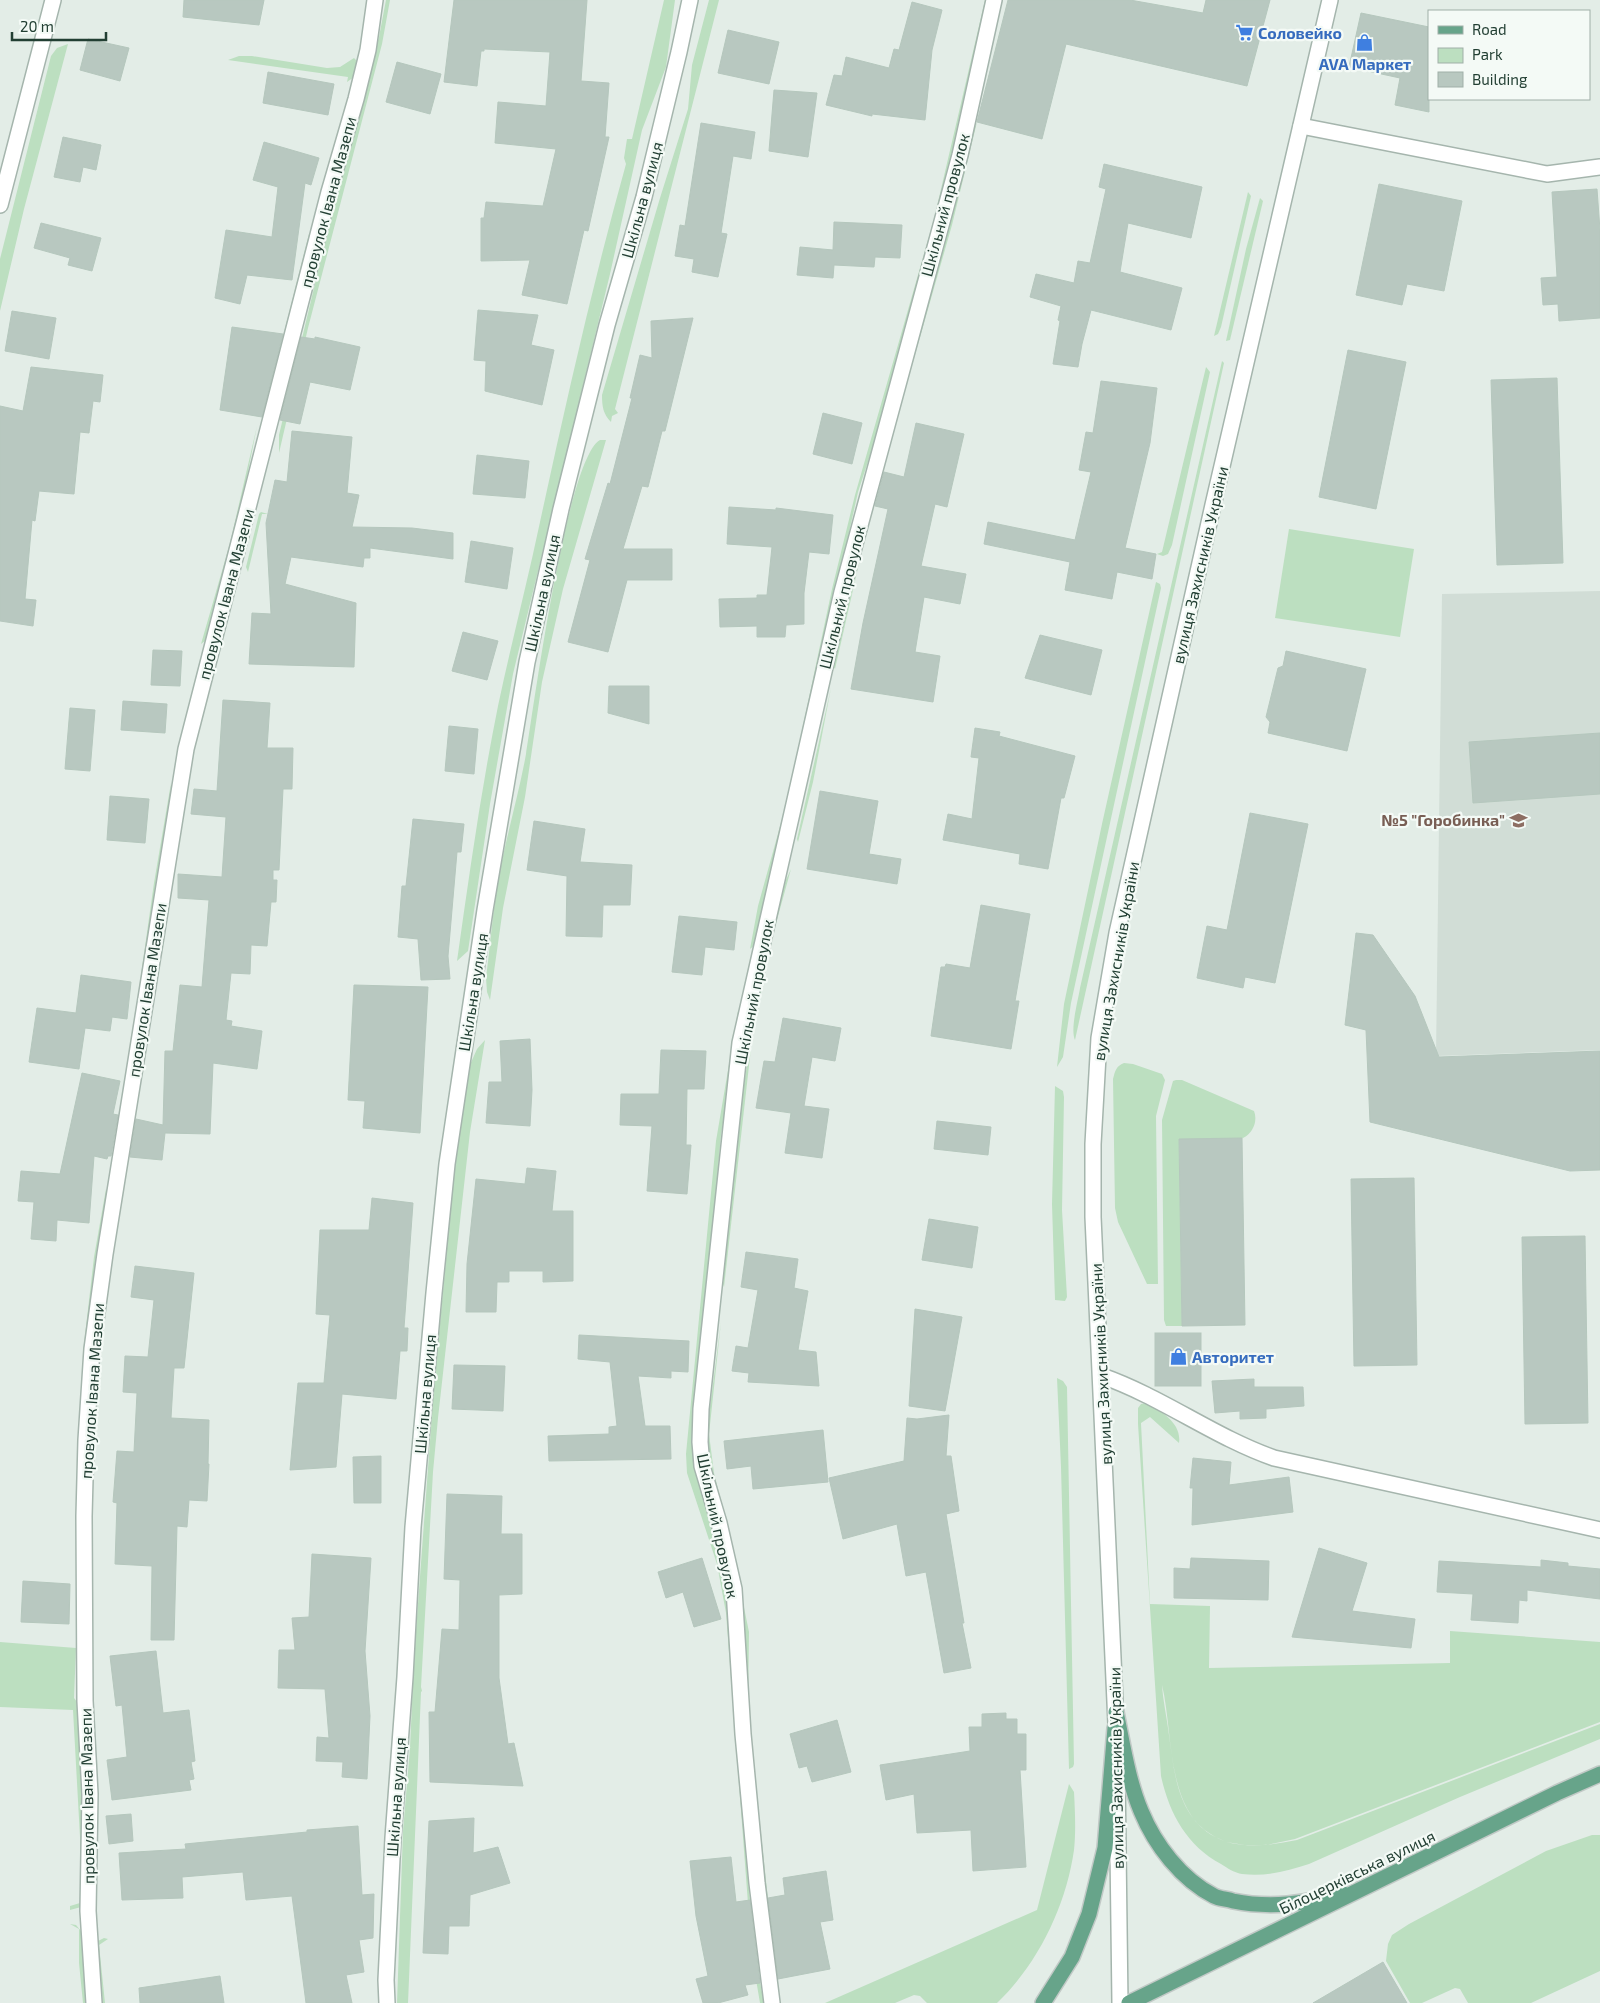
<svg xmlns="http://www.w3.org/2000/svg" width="1600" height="2003" font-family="'Exo 2',sans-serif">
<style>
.built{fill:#d1ddd6}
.green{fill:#bcdfc0;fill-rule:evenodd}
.building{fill:#b8c8c0;stroke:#b5c7bd}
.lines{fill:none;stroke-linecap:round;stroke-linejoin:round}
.minor-casing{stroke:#a5b5ad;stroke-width:18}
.tertiary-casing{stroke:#a5b5ad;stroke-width:18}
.primary-casing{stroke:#c1c9c6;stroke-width:18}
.minor{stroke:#fff;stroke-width:15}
.tertiary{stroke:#fff;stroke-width:15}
.primary{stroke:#67a48a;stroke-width:15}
.labels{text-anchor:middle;stroke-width:4.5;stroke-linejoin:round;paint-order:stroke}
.shop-label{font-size:16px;font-weight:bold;fill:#366cbe;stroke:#f4faf6;text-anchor:start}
.street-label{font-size:16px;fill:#223f33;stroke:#f4faf6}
.education-label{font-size:16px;font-weight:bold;fill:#785e54;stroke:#f4faf6;text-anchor:end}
</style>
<rect width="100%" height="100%" fill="#e3ede7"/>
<path class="built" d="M1600,591V1050L1436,1056L1442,594Z"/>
<g class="green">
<path d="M386,0H390L382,44L308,328L279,453V435L329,225L379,37Z"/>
<path d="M664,0H675L666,67L642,130L610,274L513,674L490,804L468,951L457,961C469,876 481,790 498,706C511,644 527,584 540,522C566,402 593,282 626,164L624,158L627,139H632Z"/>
<path d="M709,0H719L615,409L618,413L612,416L611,422C603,414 602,406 602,395L660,198L688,109L692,65Z"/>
<path d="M985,0H989L948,176L885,410L858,492L757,943L750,949L758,906L787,801L832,589L855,495L934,219Z"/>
<path d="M68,44L24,209L0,311V259L51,56L57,48Z"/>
<path d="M239,56H252L327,68L340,67L354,58L357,61L354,77L347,82L348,77L228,60Z"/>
<path d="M977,122L952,225L883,467L882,463L931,291L972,134Z"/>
<path d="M1248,192L1251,196L1221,327L1218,334L1214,336Z"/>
<path d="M1260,198L1263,201L1230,340L1226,341L1246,249Z"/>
<path d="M309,234L310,237L270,388Z"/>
<path d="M1222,361L1224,363L1075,1040C1070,1029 1078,1001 1080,988Z"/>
<path d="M1206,367L1210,372L1172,545L1168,554L1163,556L1157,554L1162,552Z"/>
<path d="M257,426L238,522L205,641L201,644L230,543Z"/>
<path d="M600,440H606L563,589L542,682L525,797L503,908L490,1000L487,992L486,978C490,948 492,918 497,888C504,843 518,799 526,754C534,706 567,458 600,440Z"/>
<path d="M875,493L835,669L833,666L869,507Z"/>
<path d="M261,512L268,514H262L248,572L246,567L259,514Z"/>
<path d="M1289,529L1414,549L1400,637L1275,618Z"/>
<path d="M1156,582L1160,584L1161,588L1071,1003L1063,1057L1057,1067L1064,1004L1102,824Z"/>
<path d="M831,688L813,782L798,842L797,839Z"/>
<path d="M171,783L170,803L127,1074L154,883Z"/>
<path d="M791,869L767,956L758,1011L756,1007L768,941L786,880Z"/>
<path d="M738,1011L740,1020L721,1135L693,1442V1458L696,1473L716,1538L728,1585L748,1878L755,1956L764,2003H760L752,1956L726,1613L717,1564L687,1473L686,1454L716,1141Z"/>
<path d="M485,1040L470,1132L438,1418L433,1472L421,1687L422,1691L421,1692L408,2003H397L403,1831L410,1748L414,1658L434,1387L458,1132L469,1067L477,1049Z"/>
<path d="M751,1048L724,1287L723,1284L729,1181L748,1059Z"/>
<path d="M1124,1063L1133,1064L1162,1074L1165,1080L1156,1116L1158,1284H1147L1118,1222L1115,1208L1113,1079C1115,1071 1116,1066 1124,1063Z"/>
<path d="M1176,1080H1182L1254,1111C1258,1121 1253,1133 1243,1138C1236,1141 1190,1139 1179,1139L1182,1326H1166L1164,1320L1162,1120L1173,1081Z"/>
<path d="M1055,1086L1063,1091L1064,1097L1062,1210L1067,1297L1065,1301L1055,1300L1052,1204Z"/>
<path d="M106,1189V1204L91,1323L83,1353L94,1257Z"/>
<path d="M721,1322L709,1434L714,1473L727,1524L749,1632L748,1711L779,2003H776L747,1718L745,1637L735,1572L712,1481L707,1430Z"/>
<path d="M1057,1378L1063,1381L1067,1387L1074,1764L1073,1767L1069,1769L1061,1467Z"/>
<path d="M1146,1403C1161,1411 1182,1423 1179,1443L1150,1417L1141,1423L1150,1604L1210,1606L1209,1668L1450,1663V1631L1600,1642V1722L1295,1839L1266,1845H1245L1226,1842C1251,1848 1272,1845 1297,1840L1600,1724V1739L1460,1797L1309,1864C1287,1871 1266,1877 1242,1874C1235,1873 1227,1868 1221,1864C1187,1846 1169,1813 1161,1776L1138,1424V1408L1141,1404ZM1162,1685C1173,1730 1166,1802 1207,1832C1212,1836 1219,1838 1224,1841C1178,1822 1175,1778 1169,1735C1167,1718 1163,1701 1162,1685Z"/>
<path d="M0,1642L76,1648L74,1698L77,1702L79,1711L83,1833L81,1907L70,1910V1906L80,1903V1837L73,1710L0,1707Z"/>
<path d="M1069,1784L1074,1792C1075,1811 1076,1831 1074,1850C1066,1906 1038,1964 997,2003H927L920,1996L914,1995L895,2003H825L1037,1910Z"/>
<path d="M1592,1835H1600V1971L1531,2003H1468L1460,1989L1455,1988L1422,2003H1410L1386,1961L1388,1944L1392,1935L1409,1924L1546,1851Z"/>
<path d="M70,1924L76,1925L81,1931L86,2003H83L79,1963V1929Z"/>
<path d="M104,1938L108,1939L99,1945L105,2003H103L97,1944L98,1941Z"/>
</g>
<g class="building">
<path d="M184,0H264L259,25L183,17Z"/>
<path d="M454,0H587L581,81L609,83L605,137H609L588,231L584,230L567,304L522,295L530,260L481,261V218H484L486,202L543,206L556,149L495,143L498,102L546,106L550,52L484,49V51H481L477,86L444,82Z"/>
<path d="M1008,0H1130L1203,13L1206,0H1270L1247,86L1066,44L1042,139L977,122Z"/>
<path d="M912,2L942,10L932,50L925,120L872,114V116L826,105L834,75L842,76L846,57L889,68L894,49L899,50Z"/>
<path d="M1361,13L1429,27V112L1395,105L1400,78L1349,67Z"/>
<path d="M728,30L779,42L769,84L718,73Z"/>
<path d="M88,39L129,48L120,81L80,70Z"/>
<path d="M397,62L441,74L430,114L386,102Z"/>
<path d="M268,72L334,84L328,115L263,103Z"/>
<path d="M774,90L817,93L808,157L769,151Z"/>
<path d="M701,123L755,132L751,159L733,156L721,233L727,234L718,277L692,272L694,259L675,256L680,225L685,226Z"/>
<path d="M63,137L101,145L96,170L83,167L80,182L54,177Z"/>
<path d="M264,142L319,158L311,185L305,183L292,280L247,275L240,304L215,298L226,230L272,237L278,187L253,180Z"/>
<path d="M1104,164L1202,187L1191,238L1128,223L1120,272L1182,288L1171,330L1091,310L1082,344L1078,367L1053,364L1060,321L1058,320L1061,306L1030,297L1036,274L1074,283L1078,261L1090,263L1106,189L1099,187Z"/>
<path d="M1379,184L1462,201L1444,291L1407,284L1402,305L1356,295Z"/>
<path d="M1597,189L1600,230V318L1559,321L1558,304L1543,305L1541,278L1557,277L1552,192Z"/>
<path d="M834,222L902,225L900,258L875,257L874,267L834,265L833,278L797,275L800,247L833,250Z"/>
<path d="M41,223L101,238L92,271L68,265L70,258L34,248Z"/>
<path d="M478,310L538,315L531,345L554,350L542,405L485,391L486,361L474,360Z"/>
<path d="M12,311L56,318L49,359L5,351Z"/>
<path d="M693,318L665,431H662L648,487L642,486L623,549H672V580H627L608,652L568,642L590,560L585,559L608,483L610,484L632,398H630L640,355L652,358L651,321Z"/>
<path d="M232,327L283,334L262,417L220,410Z"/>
<path d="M301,337L315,339V337L360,347L350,390L310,382L300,424L280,420Z"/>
<path d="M1348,350L1406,362L1376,509L1319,497Z"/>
<path d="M31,367L103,375L100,402L93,401L89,433L80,432L74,494L39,491L35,521L32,520L25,599L36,600L33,626L0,621V406L23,411Z"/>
<path d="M1557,378L1563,563L1497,565L1491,380Z"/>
<path d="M1101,381L1157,388L1150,443L1125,548L1156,554L1152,579L1117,572L1112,599L1065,590L1070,562L984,544L988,522L1075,540L1091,472L1079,470L1086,432L1093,433Z"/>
<path d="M823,413L862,423L852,464L813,454Z"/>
<path d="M916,423L964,434L947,507L935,504L921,566L966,574L960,604L924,597L915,652L940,656L933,702L851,689L863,623L888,509L875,506L884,472L904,477Z"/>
<path d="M292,431L352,437L347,493L359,495L352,527L412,528L453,533V559L370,548V558H364L363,567L291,557L285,584L356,603L354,667L249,664L252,613L271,614L266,523L275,480L287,482Z"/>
<path d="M477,455L529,461L525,498L473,494Z"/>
<path d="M729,507L776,510V508L833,515L829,554L809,552L804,593V624L786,625L785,637H757V626L720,627L719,599L757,598V595H767L772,547L727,544Z"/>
<path d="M471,541L513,548L507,589L465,582Z"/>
<path d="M463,632L498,641L487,680L452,671Z"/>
<path d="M1040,635L1102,650L1091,695L1025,678Z"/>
<path d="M153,650L182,651L180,686L151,685Z"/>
<path d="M1286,651L1366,669L1347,751L1268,733L1270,722L1266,717L1278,668L1283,666Z"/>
<path d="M609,686H649V724L608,713Z"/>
<path d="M223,700L270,703L267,748H293L292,789H283L279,870H273V880H277L276,902H271L267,946L251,945L250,974L231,973L226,1020L232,1021L231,1026L262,1031L257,1069L213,1063L210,1134L165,1133L162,1160L130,1157L136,1119L163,1125L165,1051H173L180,985L202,987L209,900L178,898V874L222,877L226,817L191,814L194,789L217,791Z"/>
<path d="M123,701L167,704L165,733L121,730Z"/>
<path d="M70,708L95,710L90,771L65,769Z"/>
<path d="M449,726L478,729L474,774L445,771Z"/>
<path d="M975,728L1000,732L999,736L1075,756L1064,798H1061L1048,869L1019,864L1020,854L943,840L948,814L972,819L979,758L971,757Z"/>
<path d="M1600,733V794L1473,803L1469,742Z"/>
<path d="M820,791L878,801L869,854L901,859L897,884L807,869Z"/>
<path d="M110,796L149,799L145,843L107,840Z"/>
<path d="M1250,813L1308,824L1275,983L1245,977L1243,988L1197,978L1207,926L1227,930Z"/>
<path d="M413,819L464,824L461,852H457L448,956L450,979L421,980L418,939L398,937L402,886H406Z"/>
<path d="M534,821L585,829L580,862L632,865L630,905H603L602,937L566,936L567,876L527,870Z"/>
<path d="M981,905L1030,914L1015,1001H1019L1011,1049L931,1036L941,967H945L946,964L970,968Z"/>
<path d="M679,916L737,922L734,950L705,947L702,975L672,972Z"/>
<path d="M1356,933L1373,935L1415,996L1439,1057L1600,1051V1170L1570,1171L1370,1122L1366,1030L1345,1025Z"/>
<path d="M81,975L131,982L127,1019L112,1017L110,1031L85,1028L79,1069L29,1062L37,1008L76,1013Z"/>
<path d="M354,985L428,987L420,1133L363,1128L365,1101L348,1100Z"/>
<path d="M783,1018L841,1028L835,1061L812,1057L804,1106L829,1109L822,1158L785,1153L791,1113L756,1108L764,1061L775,1062Z"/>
<path d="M530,1039L532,1090L530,1126L486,1123L489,1082H502L500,1041Z"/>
<path d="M661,1050L706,1051L704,1089H687L686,1145H691L687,1194L647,1191L652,1126L620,1125L621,1094H659Z"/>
<path d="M82,1073L120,1081L113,1114L118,1115L111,1156H108L107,1159L94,1156L89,1223L57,1220L56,1241L31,1239L34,1202L18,1201L21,1171L60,1174Z"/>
<path d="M937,1121L991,1127L988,1155L934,1149Z"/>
<path d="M1242,1138L1245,1325L1182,1326L1179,1139Z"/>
<path d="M527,1168L556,1171L552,1211H573V1281L543,1282V1271H509V1282H497L496,1312H466L467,1264L476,1179L525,1184Z"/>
<path d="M1414,1178L1417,1365L1354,1366L1351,1179Z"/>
<path d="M372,1198L413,1203L404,1328H408L407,1351H400L396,1399L342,1394L336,1467L290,1470L298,1383H324L330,1315L316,1314L320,1230H369Z"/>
<path d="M929,1219L978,1227L972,1268L922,1260Z"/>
<path d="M1585,1236L1588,1423L1525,1424L1522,1237Z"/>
<path d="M746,1252L798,1259L794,1288L808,1291L798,1350L816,1352L819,1386L748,1382L749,1373L732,1371L736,1346L748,1348L758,1290L741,1287Z"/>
<path d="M135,1266L194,1273L184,1368H174L171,1418L209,1420L208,1464H209L207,1501L189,1500L187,1527L177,1526L174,1640H151L152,1566L115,1564L117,1503L113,1502L117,1451L134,1452L137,1393L123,1392L125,1356L148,1357L154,1300L131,1297Z"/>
<path d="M915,1309L962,1317L945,1411L909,1406Z"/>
<rect x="1155" y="1333" width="46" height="53"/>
<path d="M579,1335L689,1341L688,1372L671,1371V1378L638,1376L645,1426H670L671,1459L549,1461L548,1436L609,1434V1427L617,1426L610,1362L578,1359Z"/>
<path d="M454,1365L505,1366L503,1411L452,1409Z"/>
<path d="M1254,1379V1387H1303L1304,1406L1266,1409V1418L1240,1419V1411L1215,1413L1212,1381Z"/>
<path d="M949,1415L946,1456H951L959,1511L946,1514L964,1623H962L971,1668L944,1673L926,1572L906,1576L897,1524L843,1539L829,1478L904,1461L907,1418L917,1419Z"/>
<path d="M823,1430L828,1482L753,1489L751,1466L727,1469L724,1441Z"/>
<path d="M381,1456V1503H354L353,1457Z"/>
<path d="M1193,1458L1231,1462L1229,1485L1289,1477L1293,1512L1192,1525L1193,1488H1190Z"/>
<path d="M447,1494L502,1496L501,1534H522V1594L499,1595V1678L508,1744L514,1743L523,1786L430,1782L429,1712H435L442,1629L459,1630L460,1580L444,1579Z"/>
<path d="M1319,1548L1367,1563L1352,1611L1415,1619L1411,1648L1292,1637Z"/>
<path d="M312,1554L371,1558L365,1651L370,1716L367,1779L342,1777L343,1762L316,1761L317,1737L329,1738L325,1689L278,1688L279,1650H295L292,1618L309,1617Z"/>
<path d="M702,1558L721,1619L694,1627L683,1592L666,1598L658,1572Z"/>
<path d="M1191,1558L1269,1561L1268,1600L1174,1598V1568L1190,1569Z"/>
<path d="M1541,1560L1568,1563V1566L1600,1569V1599L1527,1590V1601L1519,1600L1518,1623L1471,1620L1473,1594L1437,1592L1439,1561L1541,1567Z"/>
<path d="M23,1581L70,1584L69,1624L21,1622Z"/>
<path d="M156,1651L163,1713L189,1710L195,1761L191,1762L194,1779L189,1780L191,1790L112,1800L107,1760L127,1757L122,1705L116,1706L110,1656Z"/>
<path d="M1006,1713V1719H1017V1734H1026V1770H1020L1026,1867L973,1871L971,1830L917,1833L914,1794L886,1800L880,1765L970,1751L969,1727H982V1714Z"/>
<path d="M837,1720L851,1772L812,1782L807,1766L799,1768L790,1734Z"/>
<path d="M131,1814L133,1841L109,1844L106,1816Z"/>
<path d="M474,1818L473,1853L498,1847L510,1883L470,1895L469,1926H449L448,1954L423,1953L429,1821Z"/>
<path d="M358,1826L362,1895L374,1894L373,1938L359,1940L364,1972L346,1975L352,2003H306L292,1896L246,1900L243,1872L182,1877L183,1898L122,1900L119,1853L186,1849L185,1844L307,1832V1830Z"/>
<path d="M731,1857L736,1902L750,1900L760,1983L745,1985L748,1995L718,2003H703L696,1979L708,1976L696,1916L690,1861Z"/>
<path d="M826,1871L833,1920L820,1922L830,1969L778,1979L768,1898L785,1895L783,1878Z"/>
<path d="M1383,1962L1407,2003H1313Z"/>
<path d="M220,1976L224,2003H140L139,1988Z"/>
</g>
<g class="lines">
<defs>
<g id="minor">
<path d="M1301,126L1547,174L1600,167"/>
<path d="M0,205L53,0"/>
<path d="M1102,1376C1162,1397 1214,1437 1274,1458L1600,1530"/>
<path d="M94,2003L88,1911L90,1794L85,1701L84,1516L86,1440L92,1349L105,1254L186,749L329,192L356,99L368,50L375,0"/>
<path d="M387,2003L386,1980L393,1838L405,1677L413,1527L434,1293L447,1164L485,910L527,662L561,509L607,325L644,197L679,52L690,0"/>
<path d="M772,2003L757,1883L743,1734L734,1589L719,1523L702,1466L700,1442L701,1409L740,1043L842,592L960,155L994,0"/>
</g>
<g id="tertiary">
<path d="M1116,1724L1093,1217V1144L1099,1038L1117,933L1213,505L1330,0"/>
<path d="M1117,1772L1120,2003"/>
</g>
<g id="primary">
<path d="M1116,1712C1123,1745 1128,1780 1141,1811C1155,1845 1181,1879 1214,1896C1220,1899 1227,1899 1233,1901C1268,1908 1307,1905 1341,1892"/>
<path d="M1043,2003L1072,1957L1089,1914L1105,1848L1115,1728"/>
<path d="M1129,2003L1557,1793L1600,1774"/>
</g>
</defs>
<use href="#minor" class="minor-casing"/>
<use href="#tertiary" class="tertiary-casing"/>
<use href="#primary" class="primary-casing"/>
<use href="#minor" class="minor"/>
<use href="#tertiary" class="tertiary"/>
<use href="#primary" class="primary"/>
</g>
<defs>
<symbol id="supermarket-bare" viewBox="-9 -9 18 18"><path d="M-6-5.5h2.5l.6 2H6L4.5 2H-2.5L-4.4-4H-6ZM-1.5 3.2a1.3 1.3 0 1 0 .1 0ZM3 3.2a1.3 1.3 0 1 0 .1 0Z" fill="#3f7fe0" stroke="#f4faf6" stroke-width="2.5" paint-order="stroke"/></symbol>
<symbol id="shop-bare" viewBox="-9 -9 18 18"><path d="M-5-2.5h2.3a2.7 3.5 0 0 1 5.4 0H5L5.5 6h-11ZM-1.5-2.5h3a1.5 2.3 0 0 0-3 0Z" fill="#3f7fe0" stroke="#f4faf6" stroke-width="2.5" paint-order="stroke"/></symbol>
<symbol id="school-bare" viewBox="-9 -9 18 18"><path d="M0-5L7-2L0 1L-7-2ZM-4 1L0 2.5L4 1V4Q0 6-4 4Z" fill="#8d6e63" stroke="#f4faf6" stroke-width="2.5" paint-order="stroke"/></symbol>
</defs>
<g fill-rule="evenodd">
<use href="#supermarket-bare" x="1232" y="20" width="25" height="25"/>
<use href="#shop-bare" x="1352" y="30" width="25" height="25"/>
<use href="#school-bare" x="1506" y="808" width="25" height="25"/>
<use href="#shop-bare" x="1166" y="1344" width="25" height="25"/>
</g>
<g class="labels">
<g class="shop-label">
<text x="1258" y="39">Соловейко</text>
<text x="1365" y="70" text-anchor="middle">AVA Маркет</text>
<text x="1192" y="1363">Авторитет</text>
</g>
<g class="street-label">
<text transform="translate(642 200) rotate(-75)" y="6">Шкільна вулиця</text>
<text transform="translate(328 202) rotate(-75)" y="6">провулок Івана Мазепи</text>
<text transform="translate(945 205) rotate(-75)" y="6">Шкільний провулок</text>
<text transform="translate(1200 565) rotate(-77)" y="6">вулиця Захисників України</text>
<text transform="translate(542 593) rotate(-78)" y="6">Шкільна вулиця</text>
<text transform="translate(226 594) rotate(-75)" y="6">провулок Івана Мазепи</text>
<text transform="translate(842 597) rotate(-76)" y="6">Шкільний провулок</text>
<text transform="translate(1116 961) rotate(-80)" y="6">вулиця Захисників України</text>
<text transform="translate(147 990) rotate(-81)" y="6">провулок Івана Мазепи</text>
<text transform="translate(473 992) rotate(-81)" y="6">Шкільна вулиця</text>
<text transform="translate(754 992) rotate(-79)" y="6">Шкільний провулок</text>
<text transform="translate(1101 1364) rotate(-93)" y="6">вулиця Захисників України</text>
<text transform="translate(92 1391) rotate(-86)" y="6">провулок Івана Мазепи</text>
<text transform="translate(425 1394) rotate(-85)" y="6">Шкільна вулиця</text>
<text transform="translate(718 1526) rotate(78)" y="6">Шкільний провулок</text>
<text transform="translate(1116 1768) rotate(-91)" y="6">вулиця Захисників України</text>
<text transform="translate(87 1796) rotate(-91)" y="6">провулок Івана Мазепи</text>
<text transform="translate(396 1797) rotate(-86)" y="6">Шкільна вулиця</text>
<text transform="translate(1357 1872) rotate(-26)" y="6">Білоцерківська вулиця</text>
</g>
<g class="education-label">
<text x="1505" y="826">№5 "Горобинка"</text>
</g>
</g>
<rect x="1428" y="10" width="162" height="90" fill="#f4faf6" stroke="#a0afa8"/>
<rect x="1438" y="26" width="25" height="8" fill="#67a48a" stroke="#a0afa8"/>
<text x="1472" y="35" font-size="15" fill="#223f33">Road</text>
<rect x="1438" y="48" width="25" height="15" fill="#bcdfc0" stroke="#a0afa8"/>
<text x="1472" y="60" font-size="15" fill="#223f33">Park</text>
<rect x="1438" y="72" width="25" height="15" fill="#b8c8c0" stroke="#a0afa8"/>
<text x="1472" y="85" font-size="15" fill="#223f33">Building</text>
<path d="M12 32v8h94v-8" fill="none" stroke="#223f33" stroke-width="2.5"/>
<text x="20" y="32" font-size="15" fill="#223f33" stroke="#f4faf6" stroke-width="4" paint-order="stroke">20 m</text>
</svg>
